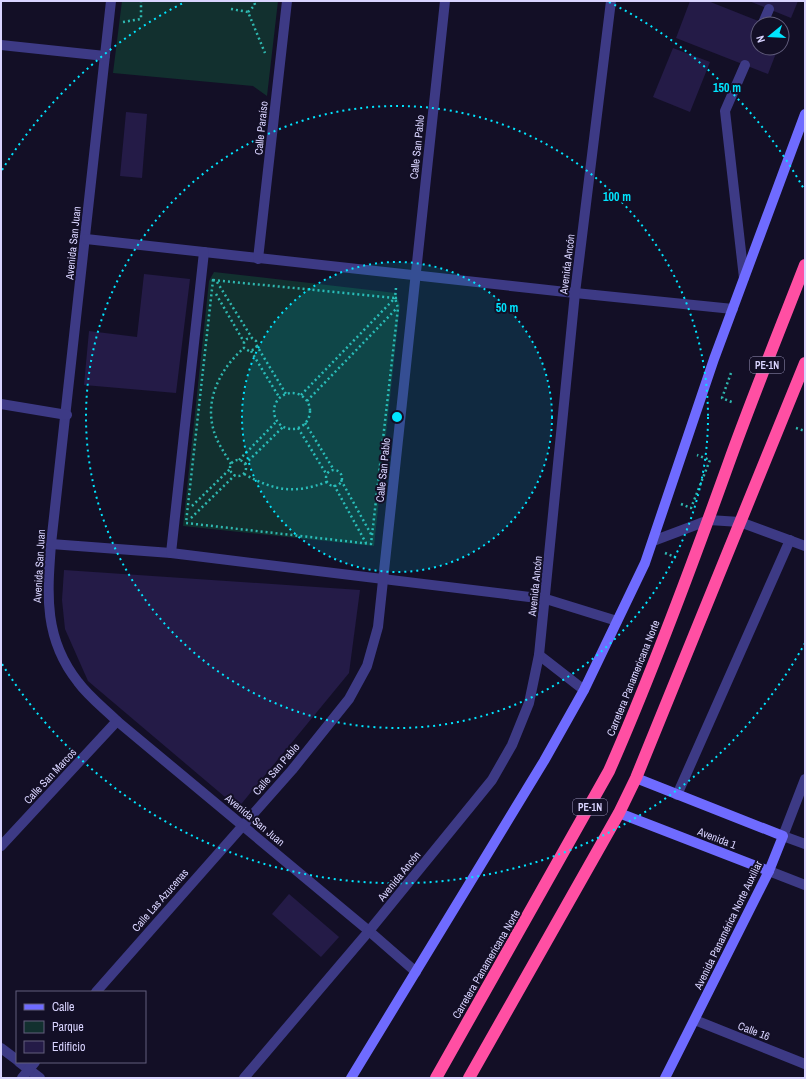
<svg xmlns="http://www.w3.org/2000/svg" width="806" height="1079" font-family="'Archivo Narrow',sans-serif">
<style>
.green{fill:#12302f}
.building{fill:#241b47}
.lines{fill:none;stroke-linecap:round;stroke-linejoin:round}
.path{stroke:#2fb8b0;stroke-width:2.5;stroke-dasharray:2 3;stroke-linecap:butt}
.lane{stroke:#3d3a85;stroke-width:10}
.street{stroke:#3d3a85;stroke-width:10}
.secondary{stroke:#6f6bff;stroke-width:10}
.highway{stroke:#ff4fa3;stroke-width:12}
.ring{fill:none;stroke:#00e5ff;stroke-width:2;stroke-dasharray:2 4}
.labels{text-anchor:middle;stroke-width:4;stroke-linejoin:round;paint-order:stroke}
.shield{fill:#130f26;stroke:#9e99be;stroke-width:1}
.shield-label{font-size:10px;font-weight:bold;fill:#d9d4ff}
.street-label{font-size:11px;fill:#d9d4ff;stroke:#130f26}
.centre{fill:#00e5ff;stroke:#130f26;stroke-width:2}
.ring-label{font-size:12px;text-anchor:middle;font-weight:bold;fill:#00e5ff;stroke:#130f26;stroke-width:4;stroke-linejoin:round;paint-order:stroke}
</style>
<rect width="100%" height="100%" fill="#130f26"/>
<g class="green">
<path d="M122,1H278L267,96L253,86L113,73Z"/>
<path d="M214,272L396,293L400,305L374,546L183,526L209,281Z"/>
</g>
<g class="building">
<path d="M690,1H708L766,24H758V48H778L768,74L676,38Z"/>
<path d="M749,1H798L791,18Z"/>
<path d="M673,48L710,62L690,112L653,97Z"/>
<path d="M126,112L147,114L142,178L120,176Z"/>
<path d="M144,274L190,279L176,393L84,385L89,331L137,337Z"/>
<path d="M64,570L360,590L349,673L238,808L88,681L65,629L62,600Z"/>
<path d="M289,894L339,937L321,957L272,914Z"/>
</g>
<g class="lines">
<g class="path">
<path d="M231,9L248,12L265,53"/>
<path d="M248,12L255,5L254,1"/>
<path d="M123,22L141,19V1"/>
<path d="M213,280L395,298L398,308L371,544L186,523Z"/>
<path d="M217,282L252,338"/>
<path d="M396,288L395,298H397"/>
<path d="M216,294L244,342"/>
<path d="M257,346L255,349L249,351L244,348V342L247,339L252,338L256,341L257,346L286,394"/>
<path d="M251,351L279,397"/>
<path d="M731,373L722,398L734,403"/>
<circle cx="292" cy="411" r="18"/>
<path d="M301,395L395,298"/>
<path d="M307,401L396,309"/>
<path d="M305,423L334,470"/>
<path d="M298,428L327,475"/>
<path d="M796,428L805,431"/>
<path d="M239,460L277,421"/>
<circle cx="238" cy="468" r="8"/>
<path d="M231,464C224,452 216,441 213,428C205,397 222,367 244,348"/>
<path d="M245,464L283,427"/>
<circle cx="334" cy="478" r="8"/>
<path d="M244,474C275,491 294,494 327,482"/>
<path d="M341,480L372,536"/>
<path d="M334,485L366,543"/>
<path d="M681,504L691,508L710,460L697,455"/>
<path d="M192,506L230,469"/>
<path d="M191,518L235,475"/>
<path d="M665,553L677,558"/>
</g>
<g class="lane">
<path d="M763,23L769,9"/>
<path d="M744,278L725,111L745,65"/>
<path d="M677,795L790,540"/>
</g>
<g class="street">
<path d="M111,1L51,544C47,596 44,639 78,682C89,697 105,709 117,721L369,931L416,972"/>
<path d="M1,45L105,56"/>
<path d="M86,239L575,293L733,309"/>
<path d="M258,259L287,1"/>
<path d="M1,404L67,415"/>
<path d="M653,541L709,520L740,522L805,546"/>
<path d="M51,544L171,553L546,599L617,621"/>
<path d="M171,553L204,252"/>
<path d="M539,655L584,690"/>
<path d="M805,779L783,836L805,844"/>
<path d="M1,846L117,721"/>
<path d="M769,871L805,885"/>
<path d="M96,992L292,770L349,699L367,666L378,627L445,1"/>
<path d="M695,1020L805,1064"/>
<path d="M1,1048L17,1060"/>
<path d="M19,1062L40,1078"/>
<path d="M22,1078L35,1062"/>
<path d="M244,1078L369,931L492,780L512,745L529,703L539,655L575,293L611,1"/>
</g>
<g class="secondary">
<path d="M636,778L783,836L769,871L665,1078"/>
<path d="M619,813L769,871"/>
<path d="M351,1078L544,761L584,690L645,563L714,359L805,114"/>
</g>
<g class="highway">
<path d="M436,1078L609,771C653,671 691,568 728,465C752,398 779,332 805,265"/>
<path d="M469,1078L619,813L636,778L805,363"/>
</g>
</g>
<circle cx="397" cy="417" r="155" fill="#00e5ff" fill-opacity=".12"/>
<g class="ring">
<circle cx="397" cy="417" r="155"/>
<circle cx="397" cy="417" r="311"/>
<path d="M805 643A466 466 0 0 1 2 664M2 170A466 466 0 0 1 185 2M609 2A466 466 0 0 1 805 191"/>
</g>
<g class="labels">
<g class="shield">
<rect x="750" y="357" width="34" height="16" rx="3"/>
<rect x="573" y="799" width="34" height="16" rx="3"/>
</g>
<g class="shield-label">
<text x="767" y="369">PE-1N</text>
<text x="590" y="811">PE-1N</text>
</g>
<g class="street-label">
<text transform="translate(261 128) rotate(-84)" y="4">Calle Paraíso</text>
<text transform="translate(417 147) rotate(-84)" y="4">Calle San Pablo</text>
<text transform="translate(73 243) rotate(-84)" y="4">Avenida San Juan</text>
<text transform="translate(567 264) rotate(-83)" y="4">Avenida Ancón</text>
<text transform="translate(383 470) rotate(-84)" y="4">Calle San Pablo</text>
<text transform="translate(39 566) rotate(-87)" y="4">Avenida San Juan</text>
<text transform="translate(535 586) rotate(-84)" y="4">Avenida Ancón</text>
<text transform="translate(633 678) rotate(-68)" y="4">Carretera Panamericana Norte</text>
<text transform="translate(276 769) rotate(-49)" y="4">Calle San Pablo</text>
<text transform="translate(50 776) rotate(-47)" y="4">Calle San Marcos</text>
<text transform="translate(255 820) rotate(40)" y="4">Avenida San Juan</text>
<text transform="translate(717 838) rotate(21)" y="4">Avenida 1</text>
<text transform="translate(399 876) rotate(-51)" y="4">Avenida Ancón</text>
<text transform="translate(160 900) rotate(-49)" y="4">Calle Las Azucenas</text>
<text transform="translate(728 925) rotate(-64)" y="4">Avenida Panamérica Norte Auxiliar</text>
<text transform="translate(486 964) rotate(-60)" y="4">Carretera Panamericana Norte</text>
<text transform="translate(754 1031) rotate(21)" y="4">Calle 16</text>
</g>
</g>
<circle cx="397" cy="417" r="6" class="centre"/>
<g class="ring-label">
<text x="727" y="92">150 m</text>
<text x="617" y="201">100 m</text>
<text x="507" y="312">50 m</text>
</g>
<rect width="806" height="1079" fill="none" stroke="#d9d4ff" stroke-width="4"/>
<rect x="16" y="991" width="130" height="72" fill="#130f26" stroke="#625e7d"/>
<rect x="24" y="1004" width="20" height="6" fill="#6f6bff" stroke="#625e7d"/>
<text x="52" y="1011" font-size="12" fill="#d9d4ff">Calle</text>
<rect x="24" y="1021" width="20" height="12" fill="#12302f" stroke="#625e7d"/>
<text x="52" y="1031" font-size="12" fill="#d9d4ff">Parque</text>
<rect x="24" y="1041" width="20" height="12" fill="#241b47" stroke="#625e7d"/>
<text x="52" y="1051" font-size="12" fill="#d9d4ff">Edificio</text>
<g transform="translate(770 36) rotate(252)"><circle r="19" fill="#130f26" stroke="#625e7d"/>
<path d="M0-3L7 15L0 10L-7 15Z" fill="#00e5ff"/>
<text y="-6" font-size="11" font-weight="bold" text-anchor="middle" fill="#d9d4ff">N</text>
</g>
</svg>
